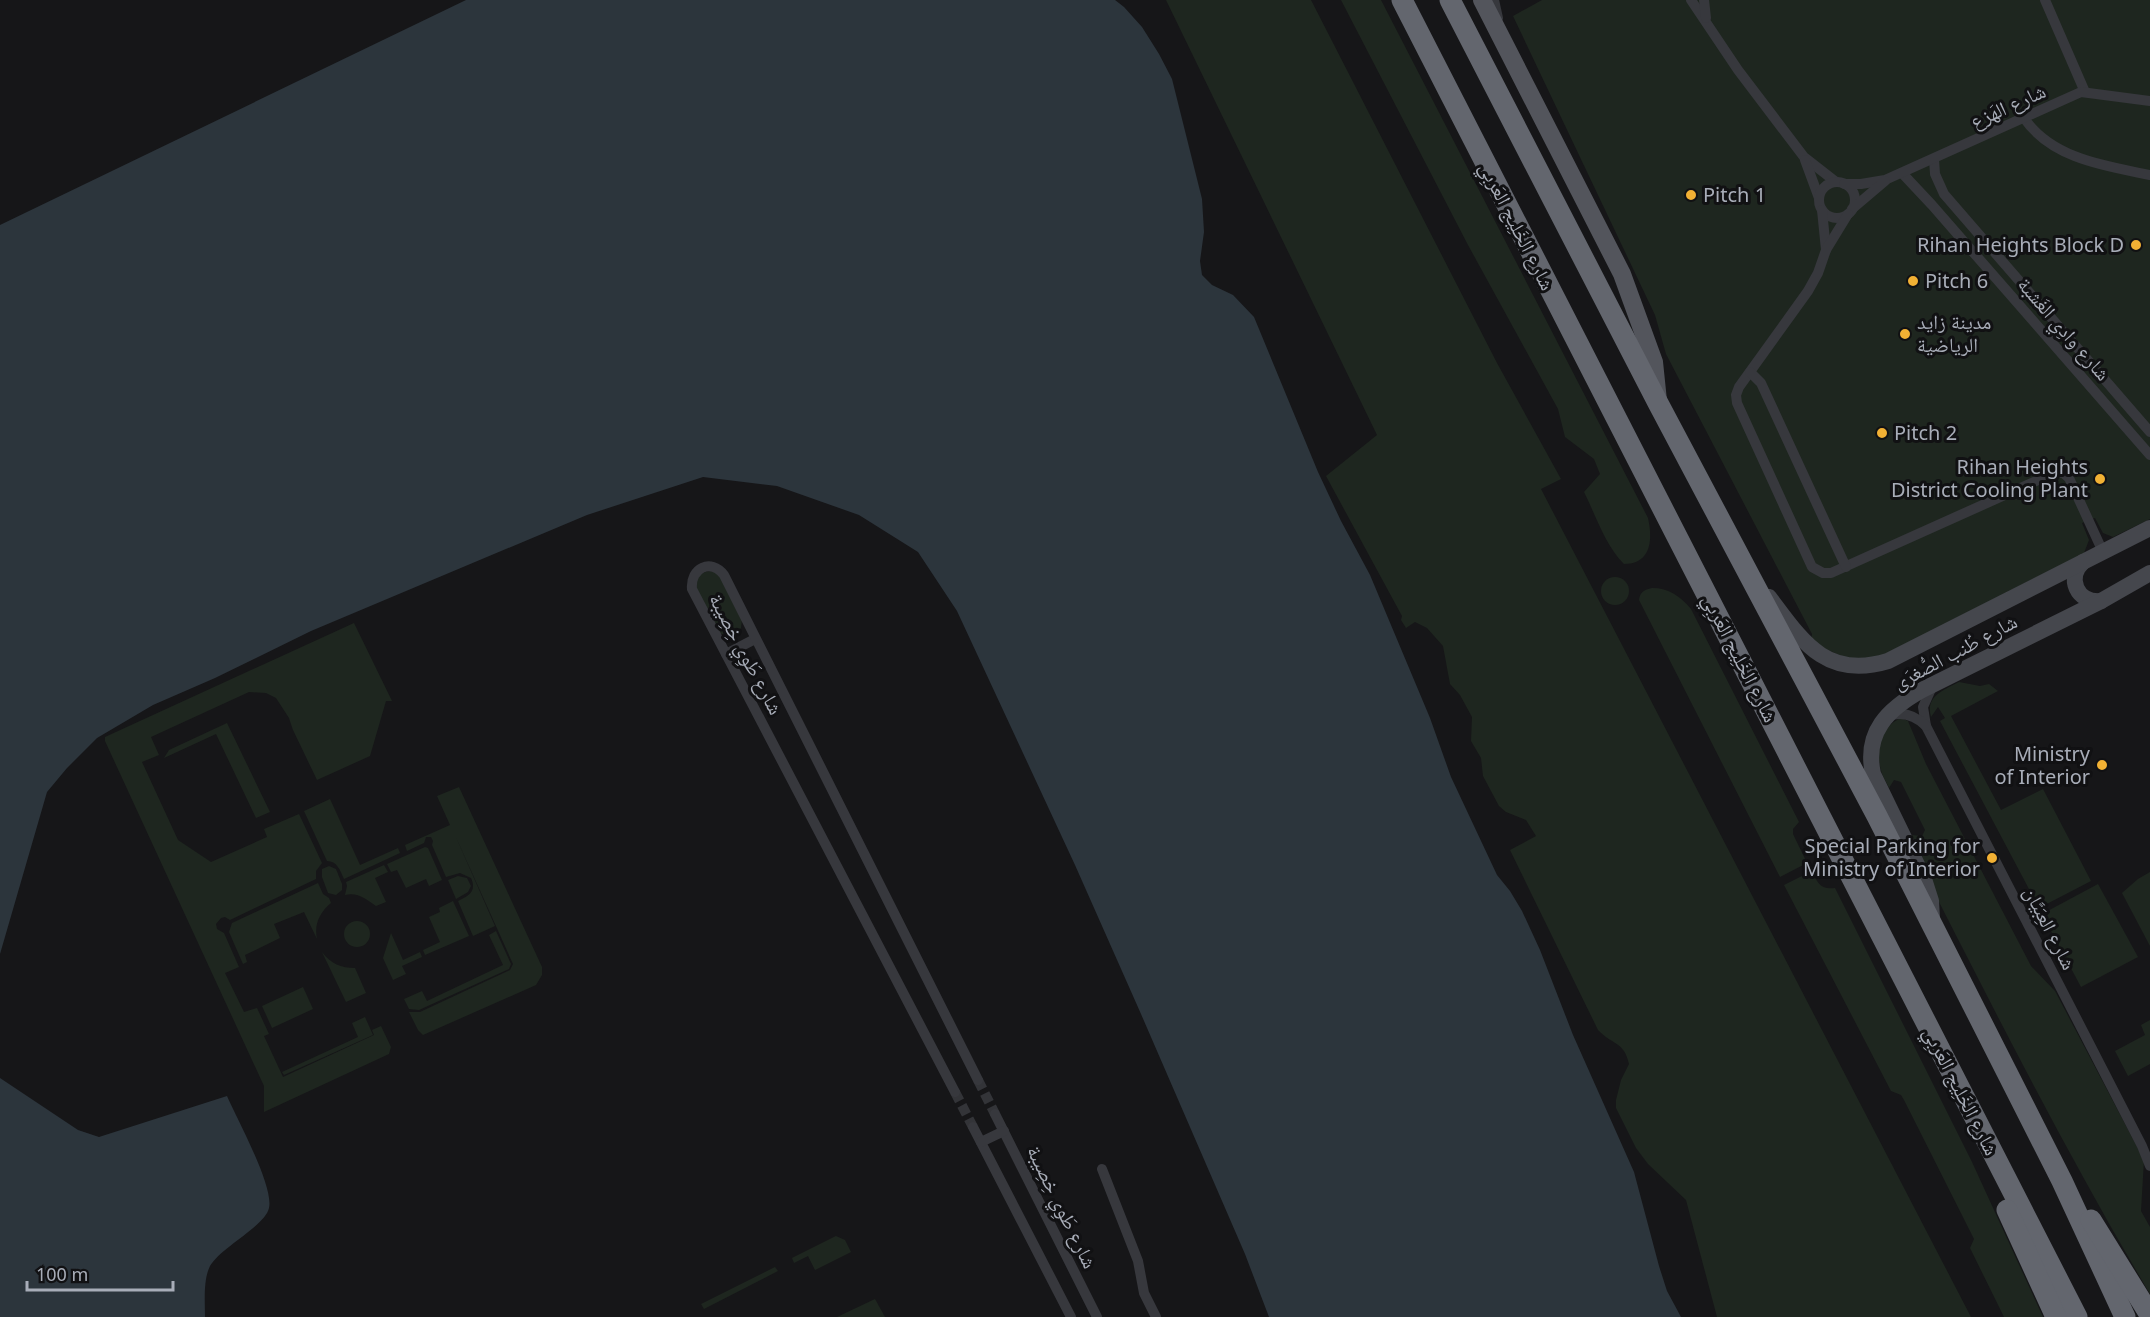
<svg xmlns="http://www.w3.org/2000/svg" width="2150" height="1317" font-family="'Noto Sans','Noto Naskh Arabic',sans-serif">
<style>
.green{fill:#1e261f}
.water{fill:#2c353c}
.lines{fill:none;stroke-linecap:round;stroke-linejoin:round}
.street-tunnel{stroke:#333438;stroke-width:10;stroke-dasharray:10 5;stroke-linecap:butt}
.street{stroke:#37383d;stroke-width:10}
.secondary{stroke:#45474d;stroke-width:16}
.primary{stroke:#53555c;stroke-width:18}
.highway{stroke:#63666e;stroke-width:21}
.poi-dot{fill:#f2b134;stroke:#111113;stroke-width:2}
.labels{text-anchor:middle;stroke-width:6;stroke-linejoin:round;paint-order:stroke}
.street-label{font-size:20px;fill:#a8adb8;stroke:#111113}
.poi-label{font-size:20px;fill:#a8adb8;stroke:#111113;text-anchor:start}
</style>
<rect width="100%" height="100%" fill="#161618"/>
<g class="green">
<path d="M1166,0H1311L1497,363L1561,479L1541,489L1971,1317H1717L1686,1200L1648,1164L1636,1148L1616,1108V1100L1621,1080L1629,1064C1624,1041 1612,1045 1598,1030L1510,850L1536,836L1526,820L1506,812L1499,806L1483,776L1481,758L1471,741L1472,717L1460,695L1450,684L1443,646L1427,628L1415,622L1406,628L1401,620L1402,616L1326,476L1377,435Z"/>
<path d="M1341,0H1381L1648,518C1653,540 1651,564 1624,564C1605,545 1596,516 1584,492L1600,474L1594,459L1565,437L1558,409L1468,245Z"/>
<path d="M1542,0H2150V519L2113,537L2103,533L2095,518L2082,523L2089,540L2084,553L1880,657L1856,662L1811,643L1812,634L1666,354L1655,315L1513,16Z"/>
<path d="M710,571L720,574L742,619L741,628L734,635L720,634C714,624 692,592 695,581C698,574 704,572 710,571Z"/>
<circle cx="1615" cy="591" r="14"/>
<path d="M1652,588C1669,588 1680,596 1691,609L1799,822L1793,829V834L1807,863L1780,877L1639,600C1640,592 1644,590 1652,588Z"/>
<path d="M354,623L392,701H386L370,756L317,780L293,730L289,718L276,698L266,693L249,692L151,737L159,755L142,762L178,840L211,862L267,837L264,829L299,814L322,863L316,871V879L230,920L225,917L221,918L216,924L217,929L224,933L239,967L225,973L244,1012L257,1008L269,1034L264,1036L283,1077L374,1035L372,1030L381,1026L391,1047L389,1054L264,1112V1086L105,741V737Z"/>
<path d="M1959,682L1980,686L1989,684L1998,691L1951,716L2001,810L2043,789L2091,881L2039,908L1940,721L1945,718L1938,707L1931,717C1925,696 1944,690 1959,682Z"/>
<path d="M1901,718L1908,721L1926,764L2031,966L2055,991L2144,1160L2141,1211L2150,1227V1294C2065,1151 1990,1002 1914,853L1912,835L1922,836L1925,830L1901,782L1894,780L1889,788C1886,781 1881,774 1880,766C1876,748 1883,725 1901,718Z"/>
<path d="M227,723L270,812L256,818L216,734L164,758L169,750Z"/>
<path d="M459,787L542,967V975L536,985L423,1035L418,1030L409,1012H420L510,970L513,964L455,835L495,926L473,936L458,901C469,896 477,891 471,878L460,873L446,877L432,845L433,841L431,837H426L424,843L407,851L405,845L450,825L437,796Z"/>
<path d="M330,799L360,865L398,848L400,853L344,879C340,870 337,861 327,861L304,811Z"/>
<path d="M425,847L428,848L442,880L429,886L426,879L406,888L397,870L391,872L387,864Z"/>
<path d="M384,865L388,872L375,878L386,902L376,906C366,899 358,892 345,895L347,886L346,882Z"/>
<path d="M329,866L336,869L342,884V890L336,895L328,893L322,877V869Z"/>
<path d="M1812,871C1817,882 1820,890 1835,888L1972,1162L2043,1317H2004L1970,1248L1974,1239L1904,1100L1901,1095L1891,1091L1784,885Z"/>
<path d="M2150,872V946L2122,893L2138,879Z"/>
<path d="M458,876L467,878L471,886L468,892L456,899L448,880Z"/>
<path d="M318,883L323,894L329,898L331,903C319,913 314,925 317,939L304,912L274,924L280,938L245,955L247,962L243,964L229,932L232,923Z"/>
<path d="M2098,884L2138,957L2081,987L2042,914Z"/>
<path d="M453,901L469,936L425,955L423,950L440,942L429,917L440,912L439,908Z"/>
<circle cx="357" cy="934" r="13"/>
<path d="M496,931L511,964L509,969L419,1010L409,1009L404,999L422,991L427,1001L503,965L489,935Z"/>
<path d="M391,933L403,960L420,952L422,957L402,966L406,974L393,980L383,958Z"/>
<path d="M322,952C331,964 341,968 355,968L366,993L346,1002Z"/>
<path d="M303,987L313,1009L272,1028L262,1006Z"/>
<path d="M365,1017L373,1035L284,1075L282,1072L358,1037L352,1023Z"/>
<path d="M2150,1020V1064L2128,1076L2115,1051L2145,1035L2141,1025Z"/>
<path d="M836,1236L845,1240L851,1252L815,1270L808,1256L794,1263L792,1258Z"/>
<path d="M775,1267L778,1271L704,1309L701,1304Z"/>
<path d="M875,1299L885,1317H837Z"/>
</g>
<g class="water">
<path d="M466,0H1115L1124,7L1142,27L1159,54L1172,79L1202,199L1204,232L1200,261L1202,275L1212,285L1233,295L1254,317L1318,472L1341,521L1370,575L1430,718L1451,777L1497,875L1510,891L1522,911L1540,950L1573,1035L1634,1172L1659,1266L1667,1291L1681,1317H1269L1245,1254L1141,1014L1075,865L957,611L918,552L859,515L777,486L703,477L587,515L311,631L215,678L153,705L97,738L67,768L47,792L0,954V225Z"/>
<path d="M0,1078L78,1130L99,1137L227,1096C237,1119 274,1186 269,1208C265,1226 221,1247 210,1266C203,1280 205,1302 205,1317H0Z"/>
</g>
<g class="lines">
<g class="street-tunnel">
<path d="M978,1080L995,1114"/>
<path d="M955,1092L973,1127"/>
</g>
<g class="street">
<path d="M1494,0L1498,18"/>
<path d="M1691,0L1738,70L1804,157L1836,182"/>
<path d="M1704,0L1706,18"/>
<path d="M2045,0L2085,92"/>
<path d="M2024,118C2052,159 2106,166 2150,175"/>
<path d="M1934,159L1935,174L1944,194L2150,432"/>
<path d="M1805,160L1819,198"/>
<path d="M1902,173L1932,205L2150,455"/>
<circle cx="1837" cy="200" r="18"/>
<path d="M1844,184H1861L1885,180L2081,92L2150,101"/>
<path d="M1852,209L1885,181"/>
<path d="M1822,210L1826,250"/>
<path d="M1848,214L1826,250L1818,273L1808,291L1739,387L1736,395L1737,403L1812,567L1823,573H1831L2056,472L2063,473L2069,478L2103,552"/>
<path d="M1750,372L1761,383L1846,567"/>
<path d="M726,654L755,639"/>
<path d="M1932,687L1923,707L1926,726L2142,1146L2150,1166"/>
<path d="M1888,716C1903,711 1915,715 1926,726"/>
<path d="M955,1092L692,589C690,568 711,558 724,575L978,1080"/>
<path d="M995,1114L1097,1317"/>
<path d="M973,1127L1071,1317"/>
<path d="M981,1142L1004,1131"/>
<path d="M1102,1169L1138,1261L1144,1293L1156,1317"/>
</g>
<g class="secondary">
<path d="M2083,562C2066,578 2077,603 2101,601"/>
<path d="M1769,597C1802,641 1826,680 1888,661L2150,528"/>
<path d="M1932,918L1931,901L1924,879L1873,774C1864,732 1888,709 1922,690L2101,601L2150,573"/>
</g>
<path class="primary" d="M1482,0L1622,274L1654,362L1658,401"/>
<g class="highway">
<path d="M1402,0L2077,1317"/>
<path d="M1450,0L1658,403L1877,816L2062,1181L2125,1317"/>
<path d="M2007,1210L2056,1317"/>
<path d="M2091,1220L2150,1315"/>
</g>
</g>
<g class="poi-dot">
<circle cx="1691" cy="195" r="6"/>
<circle cx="2136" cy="245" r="6"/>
<circle cx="1913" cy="281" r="6"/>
<circle cx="1905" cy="334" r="6"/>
<circle cx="1882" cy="433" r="6"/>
<circle cx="2100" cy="479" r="6"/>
<circle cx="2102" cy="765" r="6"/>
<circle cx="1992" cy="858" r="6"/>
</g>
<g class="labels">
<g class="street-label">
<text transform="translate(2008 106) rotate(-24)" y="7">شارع الهَزع</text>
<text transform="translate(1517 226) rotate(63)" y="7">شارع الخَلِيج العَربِي</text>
<text transform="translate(2064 329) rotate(49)" y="7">شارع وادِي الغَشبة</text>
<text transform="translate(1955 652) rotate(-28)" y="7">شارع طُنب الصُّغرَى</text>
<text transform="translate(746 654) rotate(62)" y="7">شارع طَوِي خِصِيبة</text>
<text transform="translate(1740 658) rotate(63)" y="7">شارع الخَلِيج العَربِي</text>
<text transform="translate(2050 928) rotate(63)" y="7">شارع العِبَيَّان</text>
<text transform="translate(1961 1091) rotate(63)" y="7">شارع الخَلِيج العَربِي</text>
<text transform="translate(1062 1207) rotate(64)" y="7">شارع طَوِي خِصِيبة</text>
</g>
<g class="poi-label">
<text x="1703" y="202">Pitch 1</text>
<text x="2124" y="252" text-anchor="end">Rihan Heights Block D</text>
<text x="1925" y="288">Pitch 6</text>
<text x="1917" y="329">مدينة زايد<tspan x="1917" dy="23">الرياضية</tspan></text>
<text x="1894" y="440">Pitch 2</text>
<text x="2088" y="474" text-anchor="end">Rihan Heights<tspan x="2088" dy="23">District Cooling Plant</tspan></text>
<text x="2090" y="761" text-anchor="end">Ministry<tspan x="2090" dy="23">of Interior</tspan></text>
<text x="1980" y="853" text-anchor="end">Special Parking for<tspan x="1980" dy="23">Ministry of Interior</tspan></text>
</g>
</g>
<path d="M27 1281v9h146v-9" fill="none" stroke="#a8adb8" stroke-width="3"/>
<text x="36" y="1281" font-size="18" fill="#a8adb8" stroke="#111113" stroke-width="4.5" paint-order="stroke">100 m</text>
</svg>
